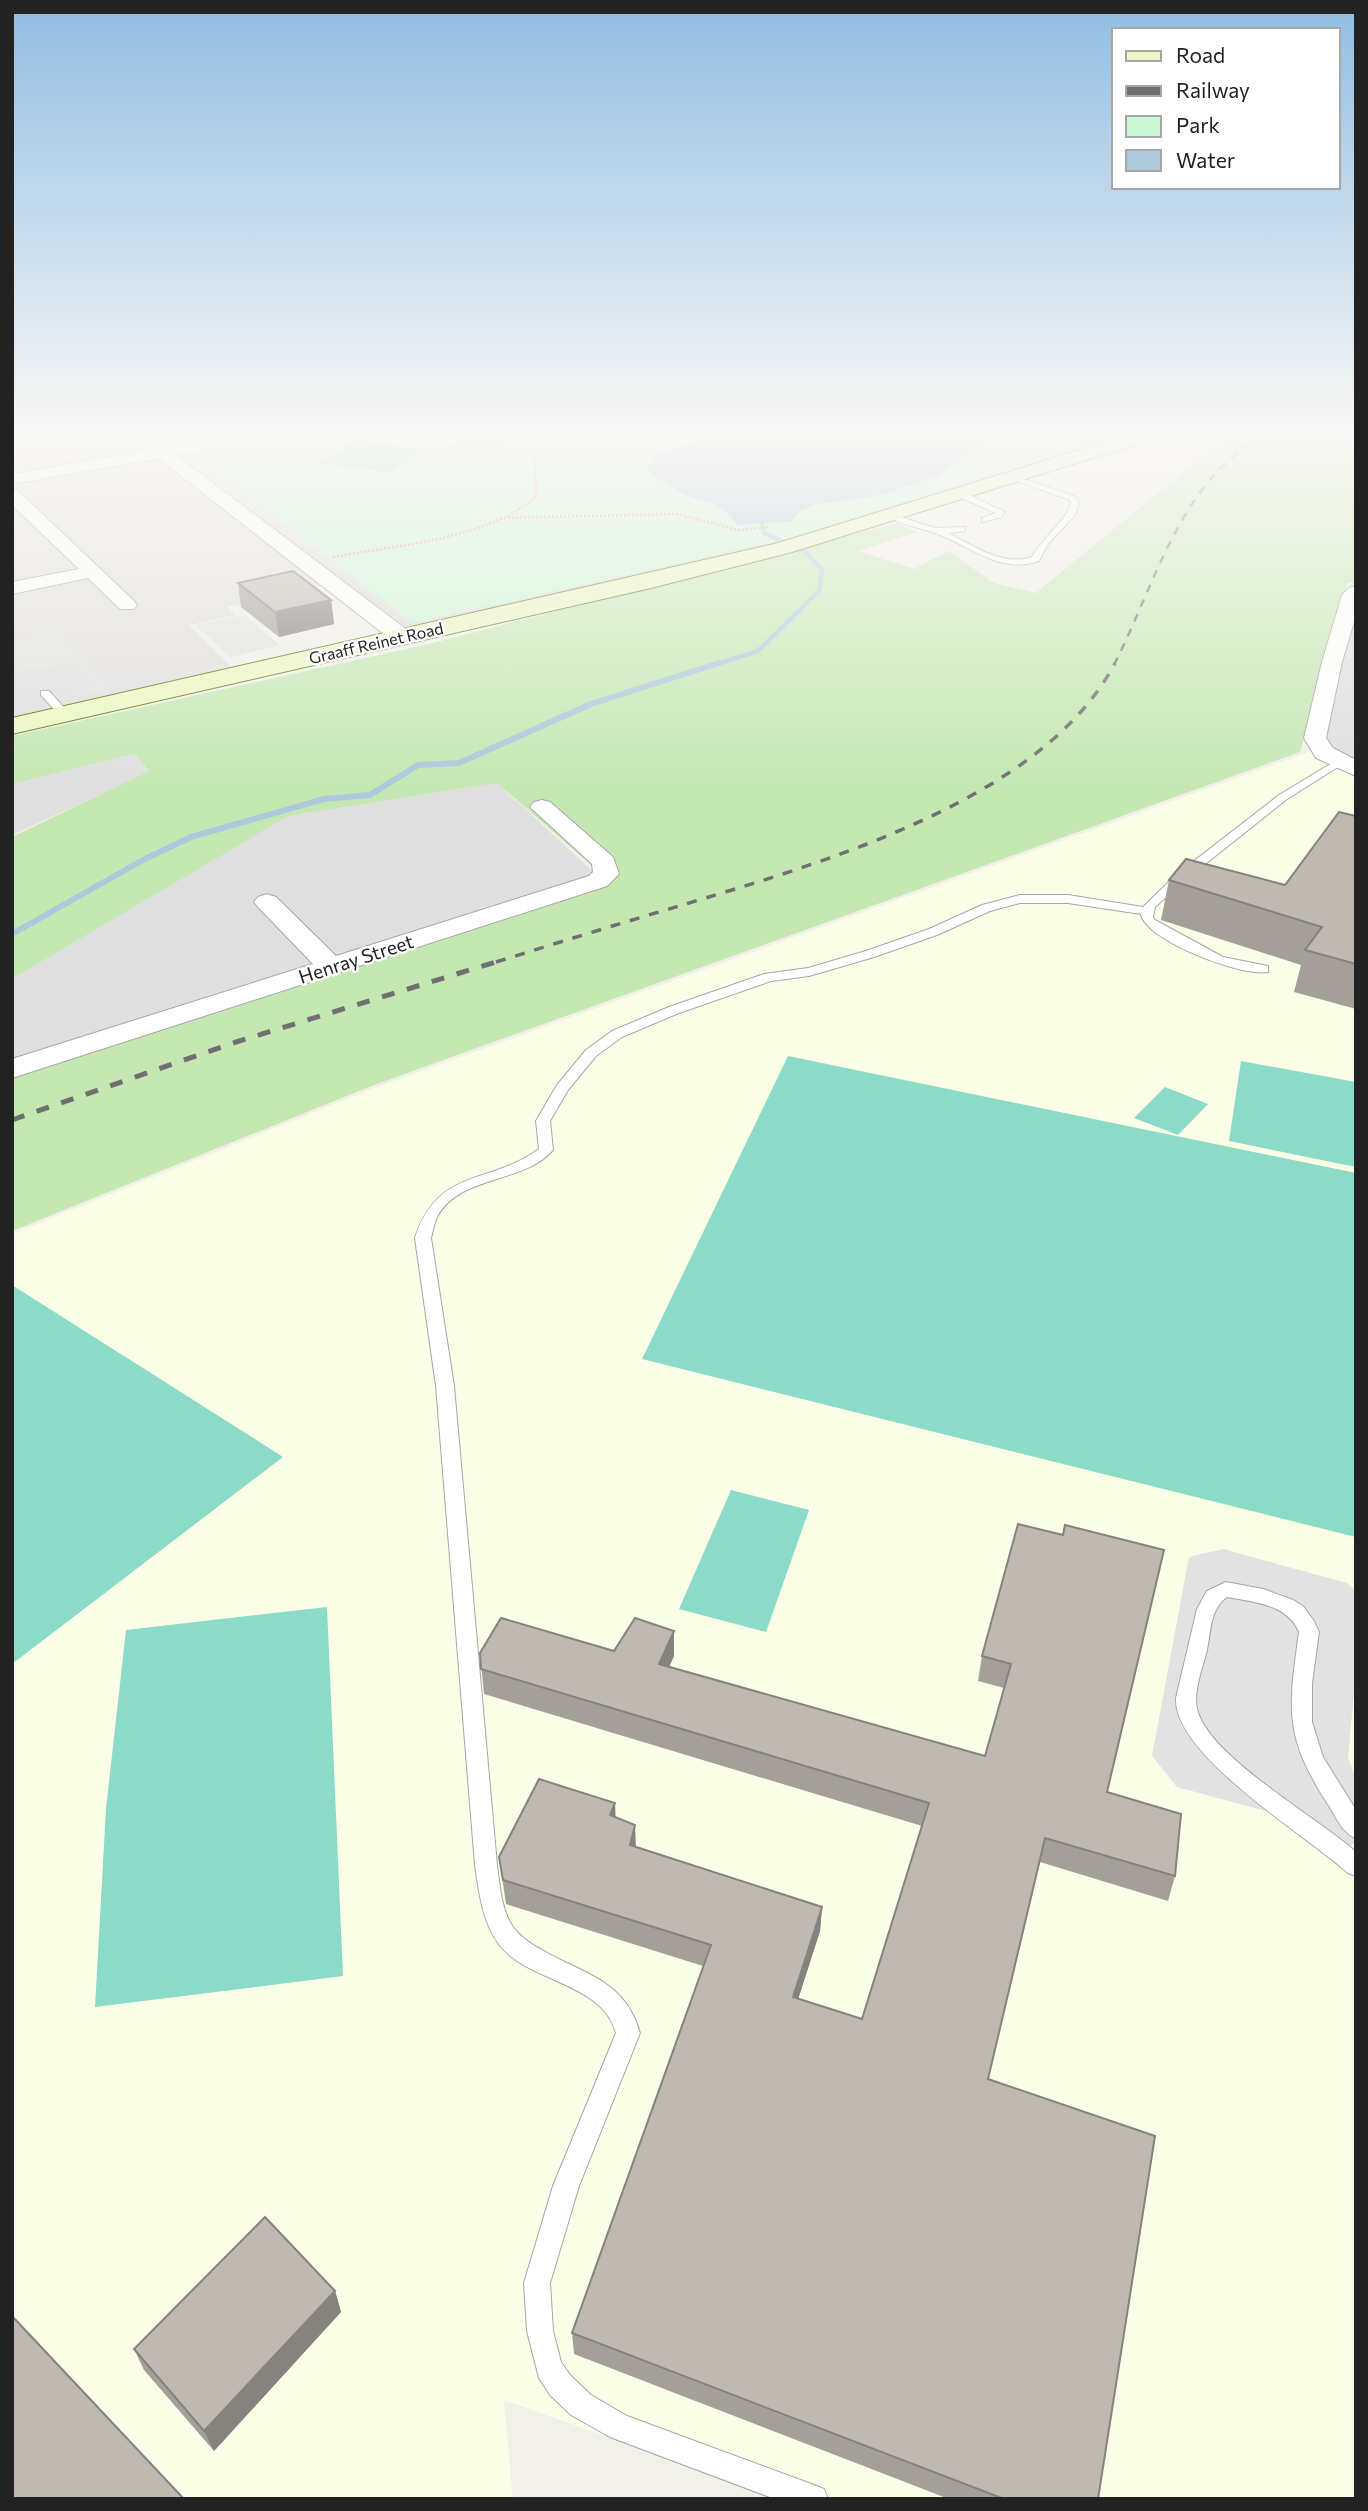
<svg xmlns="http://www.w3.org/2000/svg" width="1368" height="2511" font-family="Commissioner,sans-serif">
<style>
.residential{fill:#e0dfdf}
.education{fill:#fafee6}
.grass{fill:#c5e8b3}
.park{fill:#caf7d4}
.pitch{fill:#8cdbc8}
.parking{fill:#e2e2e2}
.water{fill:#accadc}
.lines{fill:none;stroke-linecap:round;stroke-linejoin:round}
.stream-far1{stroke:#accadc;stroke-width:4.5}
.stream{stroke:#accadc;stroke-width:6}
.service-casing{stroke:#a6a6a6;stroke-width:2}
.minor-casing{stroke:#a6a6a6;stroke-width:2}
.tertiary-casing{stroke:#a6a6a6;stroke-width:2}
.secondary-casing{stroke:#5b760b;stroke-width:2}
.path{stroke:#f39779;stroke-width:2.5;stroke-dasharray:2 2;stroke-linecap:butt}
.service{fill:#fff;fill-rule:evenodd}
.minor{fill:#fff;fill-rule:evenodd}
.tertiary{fill:#fff;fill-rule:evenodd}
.secondary{fill:#ecf7c2;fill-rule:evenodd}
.rail-far2{stroke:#707070;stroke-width:2.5;stroke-dasharray:8 8;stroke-linecap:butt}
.rail-far1{stroke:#707070;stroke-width:3.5;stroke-dasharray:10 10;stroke-linecap:butt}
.rail{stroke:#707070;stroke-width:5;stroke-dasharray:13 13;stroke-linecap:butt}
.wall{fill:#a49f99}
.shaded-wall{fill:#86827d}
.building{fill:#bfb9b2;stroke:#86827d;stroke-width:2}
.labels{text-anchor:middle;stroke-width:5;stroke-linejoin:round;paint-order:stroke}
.far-street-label{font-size:16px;fill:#222;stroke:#fff}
.street-label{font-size:19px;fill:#222;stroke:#fff}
</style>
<rect width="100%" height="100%" fill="#f1f0e9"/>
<g class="residential">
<path d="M12,437H1141L818,539L402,637L333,584L227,607L235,615L189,625L232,668L12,718Z"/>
<path d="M1356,583V765L1307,742L1350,584Z"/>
<path d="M134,754L149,772L12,835V784Z"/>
<path d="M497,783L601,879L12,1067V979L287,816Z"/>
</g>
<path class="education" d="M1320,748L1356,765V2499H783L504,2400L513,2499H12V1234L377,1087Z"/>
<path class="grass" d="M1226,437H1356V582L1347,583L1300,752L374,1085L12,1231V1070L606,878L497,783L288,816L12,979V837L149,771L134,754L12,784V736L433,643L897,523L917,532L857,551L914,569L948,551L994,583L1036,593Z"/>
<path class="park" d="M295,437H1094L824,530L412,623L196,455Z"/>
<g class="pitch">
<path d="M465,437H509L486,453L447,448Z"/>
<path d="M356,440L425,449L389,472L318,463Z"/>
<path d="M788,1056L1356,1173V1537L642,1359Z"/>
<path d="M1241,1061L1356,1082V1167L1229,1141Z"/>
<path d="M1165,1087L1208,1104L1178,1135L1134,1118Z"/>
<path d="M12,1285L283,1457L12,1664Z"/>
<path d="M731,1490L809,1510L766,1632L679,1609Z"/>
<path d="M327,1607L343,1976L95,2007L106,1809L126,1630Z"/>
</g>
<g class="parking">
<path d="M244,615L280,645L230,657L195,625Z"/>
<path d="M55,634L70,646L108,689L73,697L69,692L96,685L74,662L18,672L12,668V643Z"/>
<path d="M1223,1549L1347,1583L1356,1591V1673L1348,1757L1356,1779V1842L1331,1858L1269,1812L1177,1787L1152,1756L1189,1557Z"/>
</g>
<path class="water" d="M725,437H998L934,478L880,495L813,505L800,511L790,522L737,525C720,501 711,504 686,495C672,489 661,480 648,471L652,458L672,447Z"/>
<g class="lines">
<path class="stream-far1" d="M714,665L758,651L819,591L822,570L805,552L764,533L762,525"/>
<path class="stream" d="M12,934L143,860L191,837L324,799L370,795L418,765L459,763L591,704L719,663"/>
<defs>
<g id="service">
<path d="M1012,475L1076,497L1079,504L1075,515L1048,544L1039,561C999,575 970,545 935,533C919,527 902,526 888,516L892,514L935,528L965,527V531L949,533C973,546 1004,567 1032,557C1043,537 1065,522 1071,504L1070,500L1012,479Z"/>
<path d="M959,493H965L1005,512L1002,517L982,522V518L996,513L959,497Z"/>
<path d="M41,691H49L68,712V716H60L41,695Z"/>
<path d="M1337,760L1346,762L1287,799L1184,881L1155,907L1153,917L1155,920L1223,957L1268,966V972C1241,977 1145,940 1141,914L1068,903H1020L990,911L937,935L874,957L809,976L771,981L679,1013L622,1037L596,1056L568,1090L550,1121L553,1150C524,1184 459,1175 437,1217C434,1223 433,1231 431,1238L454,1386L497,1865C500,1885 501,1910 513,1927C520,1937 531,1944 542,1950C585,1975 625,1980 640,2033L579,2186L550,2283L553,2331L561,2362L570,2375L591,2395L627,2416L814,2485L824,2489L828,2499H775L610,2437L571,2415L550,2395L539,2378L527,2331L524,2283L553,2186L616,2033C602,1981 526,1983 498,1943C482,1920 479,1892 475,1865L436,1386L415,1238C438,1167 488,1186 539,1149L536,1121L557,1085L586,1050L612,1031L669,1007L764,974L808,968L866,951L929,929L982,905L1020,895H1068L1143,907L1176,875L1279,795Z"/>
<path d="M1226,1582L1263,1589L1293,1600L1303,1606L1314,1621L1319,1632L1312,1683V1722L1323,1757L1356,1810V1838C1343,1834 1336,1817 1329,1806C1284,1737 1288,1711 1299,1632C1287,1604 1254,1602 1227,1597C1210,1609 1211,1631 1207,1650C1203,1667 1193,1691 1197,1709C1208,1756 1318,1818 1356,1852V1876L1348,1873C1307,1836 1173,1755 1176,1698L1197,1609L1207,1591Z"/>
</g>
<g id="minor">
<path d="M226,437H261L253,442L12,484V474Z"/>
<path d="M12,490L18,491L134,601L137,605L134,609H120L88,578L12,594V582L79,569L12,505Z"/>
<path d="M1356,586V615L1342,662L1326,738L1333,748L1356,760V776L1316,758L1304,738L1322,662L1342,595L1349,588Z"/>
<path d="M542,800L550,802L613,857L619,874L607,886L12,1078V1059L313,964L258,907L254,902L258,897L267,894L276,897L336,956L589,876L593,872L592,864L530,807L534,802Z"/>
</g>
<path id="tertiary" d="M131,437H152L410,632L414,637L410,642H394Z"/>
<path id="secondary" d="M1122,437H1150L1147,441L792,552L651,588L12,734V718L778,543Z"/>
</defs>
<use href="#service" class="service-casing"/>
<use href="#minor" class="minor-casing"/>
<use href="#tertiary" class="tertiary-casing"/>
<use href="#secondary" class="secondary-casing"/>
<g class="path">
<path d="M500,518L677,514L738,530L769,527"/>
<path d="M333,557C397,545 485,540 536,497L535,459L547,447L564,437"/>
</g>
<use href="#service" class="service"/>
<use href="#minor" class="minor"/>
<use href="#tertiary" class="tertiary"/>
<use href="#secondary" class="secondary"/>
<path class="rail-far2" d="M1114,665C1144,606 1164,539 1205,486C1220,467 1238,452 1256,437"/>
<path class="rail-far1" d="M496,962C557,943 618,924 679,906C818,864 1043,801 1115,663"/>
<path class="rail" d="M12,1120L236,1042L502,960"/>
</g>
<g class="wall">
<path d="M238,583L331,600L334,624L279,637L241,607Z"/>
<path d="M1356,816V1009L1294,992L1301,965L1161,920L1169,880L1285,885Z"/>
<path d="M1063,1535L1107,1792L1175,1876L1168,1901L1040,1862L988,2079L1098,2499H949L574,2354L572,2333L703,1966L506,1904L499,1857L616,1817L636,1847L822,1907L820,1931L798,1999L862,2019L922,1826L484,1694L480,1653L614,1651L674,1656L669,1667L985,1756L1004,1688L978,1681L982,1656Z"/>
<path d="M335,2291L341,2312L214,2451L144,2370L134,2349Z"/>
</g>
<g class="shaded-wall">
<path d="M331,600L334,624L279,637L275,612Z"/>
<path d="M674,1631V1656L659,1689V1664Z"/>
<path d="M615,1803L616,1827L610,1815Z"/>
<path d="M635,1825L636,1849L630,1845Z"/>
<path d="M822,1907L820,1931L791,2021L793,1997Z"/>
<path d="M335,2291L341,2312L214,2451L204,2431Z"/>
</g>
<g class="building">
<path d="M293,571L331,600L275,612L238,583Z"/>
<path d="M1339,812L1356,816V964L1305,950L1322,927L1169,880L1186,859L1285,885Z"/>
<path d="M1018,1524L1063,1535L1065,1525L1164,1550L1107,1792L1181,1814L1175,1876L1045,1838L988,2079L1155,2136L1098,2499H1004L572,2333L711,1945L503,1880L499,1857L539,1779L615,1803L610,1815L635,1825L630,1845L822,1907L793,1997L862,2019L929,1803L481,1669L480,1653L501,1618L614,1651L635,1618L674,1631L659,1664L985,1756L1011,1664L982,1656Z"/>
<path d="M265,2217L335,2291L204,2431L134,2349Z"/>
<path d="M12,2316L184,2499H12Z"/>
</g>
<linearGradient id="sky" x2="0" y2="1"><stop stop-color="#90bde3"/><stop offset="0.55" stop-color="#f9f8f5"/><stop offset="1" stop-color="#f9f8f5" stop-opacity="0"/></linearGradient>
<rect width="1368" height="788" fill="url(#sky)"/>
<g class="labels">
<g class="far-street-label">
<text transform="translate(376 643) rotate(-13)" y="6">Graaff Reinet Road</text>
</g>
<g class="street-label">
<text transform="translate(356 959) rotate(-18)" y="7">Henray Street</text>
</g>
</g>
<rect width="1368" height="2511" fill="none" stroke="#222222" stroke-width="28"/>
<rect x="1112" y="28" width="228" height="161" fill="#ffffff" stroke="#a7a7a7" stroke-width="2"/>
<rect x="1126" y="51" width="35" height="10" fill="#ecf7c2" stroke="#a7a7a7" stroke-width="2"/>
<text x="1176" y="63" font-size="21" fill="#222222">Road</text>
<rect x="1126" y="86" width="35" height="10" fill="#707070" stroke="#a7a7a7" stroke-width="2"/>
<text x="1176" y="98" font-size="21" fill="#222222">Railway</text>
<rect x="1126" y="116" width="35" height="21" fill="#caf7d4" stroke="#a7a7a7" stroke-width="2"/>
<text x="1176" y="133" font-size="21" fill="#222222">Park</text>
<rect x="1126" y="150" width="35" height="21" fill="#accadc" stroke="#a7a7a7" stroke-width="2"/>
<text x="1176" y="168" font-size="21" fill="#222222">Water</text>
</svg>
